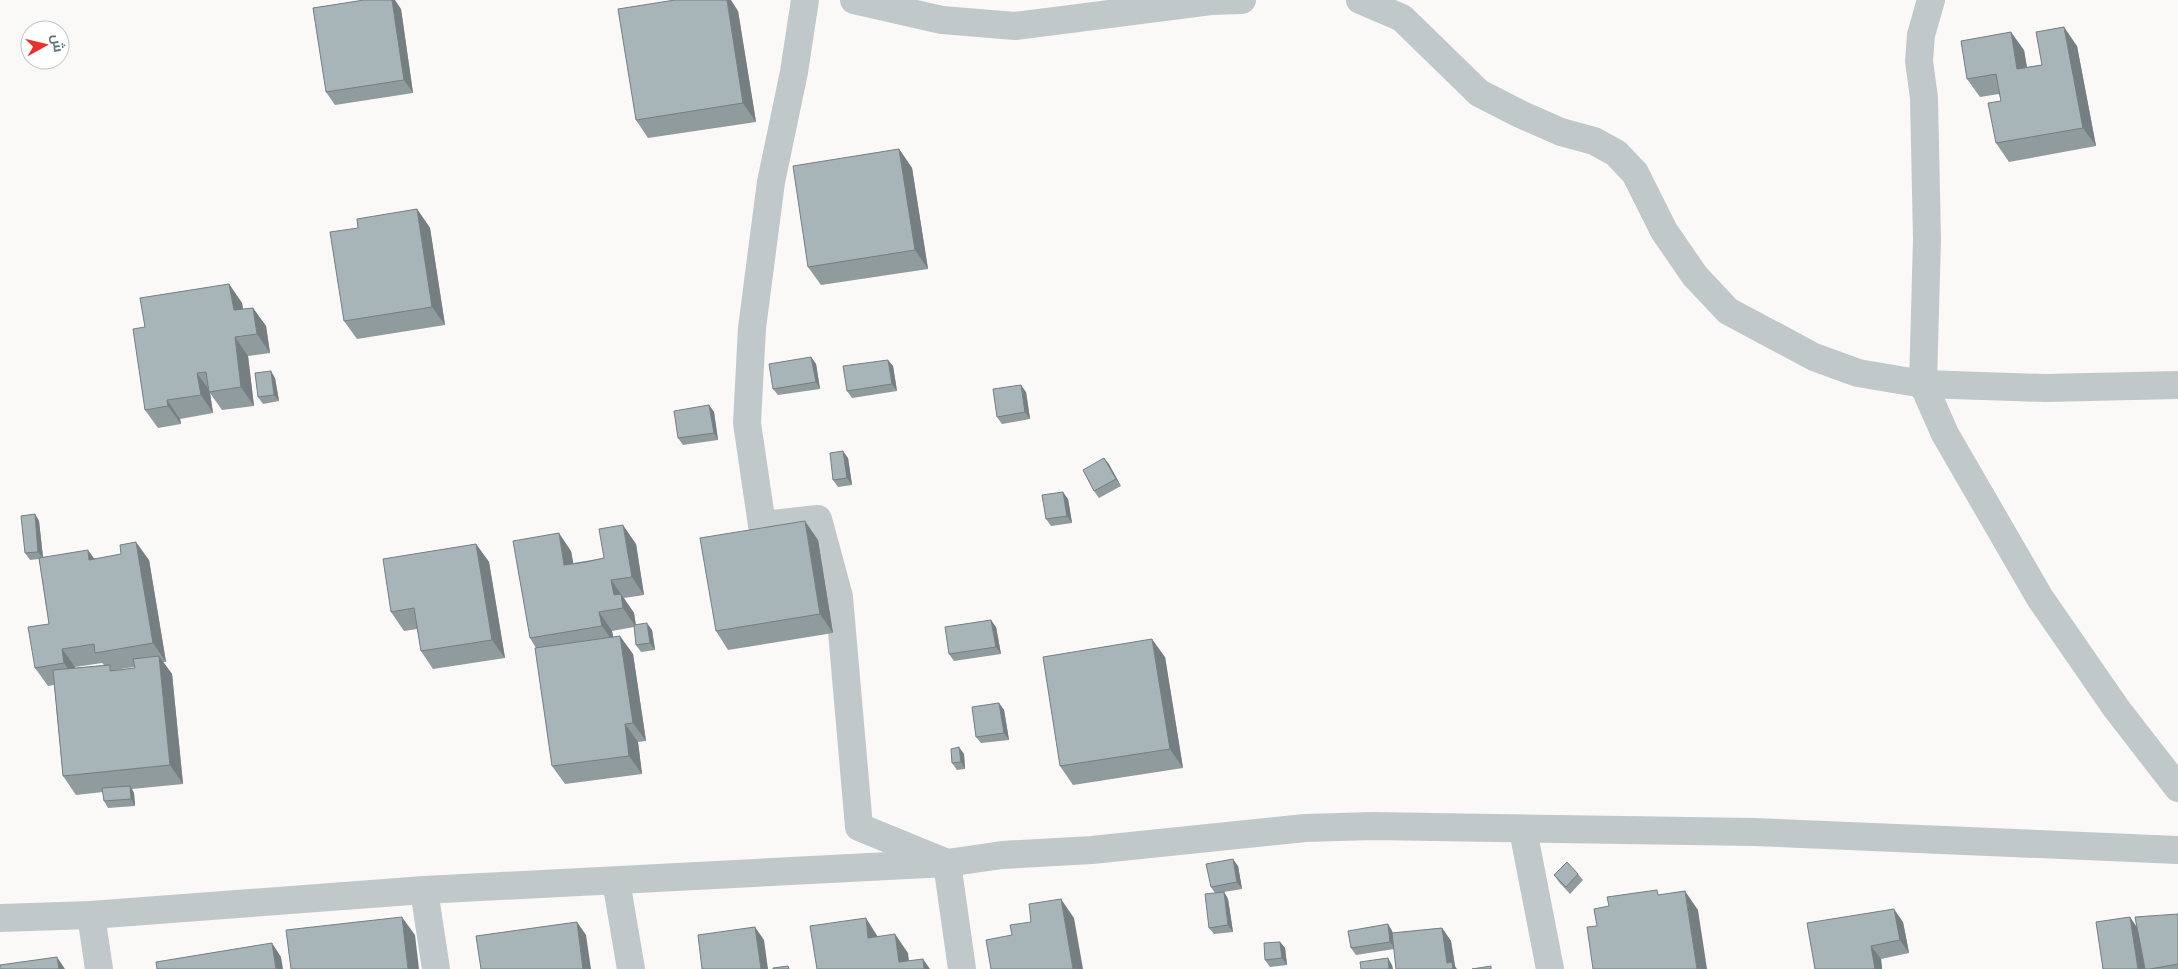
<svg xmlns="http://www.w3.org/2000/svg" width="2178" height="969" font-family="Montserrat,Cairo,sans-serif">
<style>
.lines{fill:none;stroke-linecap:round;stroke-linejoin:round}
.street{stroke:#c1c8ca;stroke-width:28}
.wall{fill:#909b9e;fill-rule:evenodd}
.shaded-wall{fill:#757e81}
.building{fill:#a7b4b8;stroke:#757e81}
</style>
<rect width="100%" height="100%" fill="#faf9f8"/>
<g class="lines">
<g class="street">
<path d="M805,0L794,72L771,182L752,328L747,423L762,525L818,519L839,597L859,827L947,863L962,969"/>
<path d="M854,0L942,20L1015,26L1211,1L1242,0"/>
<path d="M1360,0L1402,18L1479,93L1520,114L1561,132L1594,141L1616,153L1635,173L1664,231L1695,276L1728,311L1814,357L1858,373L1923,384L2045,388L2178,385"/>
<path d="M1931,0L1921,35L1919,61L1924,98L1927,239L1923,384L1945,434L2040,598L2116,708L2178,788"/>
<path d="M1523,830L1550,969"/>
<path d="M616,881L631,969"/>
<path d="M424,890L436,969"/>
<path d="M91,915L99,969"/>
<path d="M0,918L91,915L424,890L947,863L1002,855L1092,850L1305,828L1373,826L1754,832L2178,850"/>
</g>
</g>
<g class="wall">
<path d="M401,9L413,93L335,105L326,92Z"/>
<path d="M738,11L756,122L648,138L636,120Z"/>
<path d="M2077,46L2096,146L2009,162L1996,143L2001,101L1999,94L1980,97L1967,79L2024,50L2027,67L2042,65Z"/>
<path d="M899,149L912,168L928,269L821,285L808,267Z"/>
<path d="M417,209L430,228L445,325L357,339L344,321Z"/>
<path d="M229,284L242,303L243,309L253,308L266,326L270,353L248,356L254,406L222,410L210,393L213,413L180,419L181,424L158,428L145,410V327Z"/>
<path d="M811,357L816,364L820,389L778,395L773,389Z"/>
<path d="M893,366L897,391L852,398L847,391Z"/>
<path d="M275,378L279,401L263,404L258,397Z"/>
<path d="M1026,392L1030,419L1002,424L997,417Z"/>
<path d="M709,405L714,412L718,440L683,445L678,438Z"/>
<path d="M848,458L852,485L838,487L833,480Z"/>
<path d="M1104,458L1121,486L1099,498L1094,491Z"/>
<path d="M1068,499L1072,523L1051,526L1046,519Z"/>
<path d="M35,514L39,521L43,557L149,560L166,662H163L172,674L183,784L132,789L134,793L135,806L108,808L104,801L103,792L76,795L63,776L54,685L48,686L35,668L49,624L39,559L30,560L25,553ZM102,663L104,665L75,668V667ZM134,667L135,668L114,670Z"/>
<path d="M818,540L833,633L728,650L716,631Z"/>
<path d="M476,544L489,562L505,658L433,669L421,651L417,629L404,631L391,612Z"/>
<path d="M636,544L644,595L624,598L634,613L636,625L652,630L655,650L641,652L636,645L634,627L612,631L613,637L633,654L646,741L638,742L642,774L565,784L552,766L536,648L530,638L571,551L573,563L604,558Z"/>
<path d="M996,627L1001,654L954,661L949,654Z"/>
<path d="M1165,657L1183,768L1073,785L1060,766Z"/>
<path d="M999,703L1004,710L1009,740L981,743L976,737Z"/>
<path d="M964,754L965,769L957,770L952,763Z"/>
<path d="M1238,866L1242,889L1224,892L1228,899L1233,932L1214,934L1209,928L1215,893L1211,887Z"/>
<path d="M1578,874L1583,880L1570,894L1559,882L1554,875Z"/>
<path d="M2178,914V969H2145L2137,926Z"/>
<path d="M1903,922L1909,953L1881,959L1882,969H1815Z"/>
<path d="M1388,924L1392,931L1393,933L1442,928L1451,941L1455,966L1394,949L1356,955L1351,948Z"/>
<path d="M1280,942L1285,948L1287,965L1270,967L1265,960Z"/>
</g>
<g class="shaded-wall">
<path d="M392,0H395L401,9L413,93L404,80Z"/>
<path d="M727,0H731L738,11L756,122L743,103Z"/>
<path d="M2064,27L2077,46L2096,146L2083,128Z"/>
<path d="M2011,32L2024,50L2030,87L2017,69Z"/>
<path d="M899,149L912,168L928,269L915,250Z"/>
<path d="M417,209L430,228L445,325L432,307Z"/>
<path d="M229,284L242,303L246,329L234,310Z"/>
<path d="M253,308L266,326L270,353L257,334Z"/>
<path d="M235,337L248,356L254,406L241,387Z"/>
<path d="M811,357L816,364L820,389L816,382Z"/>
<path d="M888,360L893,366L897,391L892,384Z"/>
<path d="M271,371L275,378L279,401L274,395Z"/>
<path d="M197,373L210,391L209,392L210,393L213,413L201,395Z"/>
<path d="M1021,385L1026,392L1030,419L1025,412Z"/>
<path d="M167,400L180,419L181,424L168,406Z"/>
<path d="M709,405L714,412L718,440L714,433Z"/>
<path d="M843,451L848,458L852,485L847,478Z"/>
<path d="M1104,458L1109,464L1121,486L1116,479Z"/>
<path d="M1063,492L1068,499L1072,523L1067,516Z"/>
<path d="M35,514L39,521L43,558L38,552Z"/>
<path d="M805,521L818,540L833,633L820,614Z"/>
<path d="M623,525L636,544L644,595L632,577Z"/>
<path d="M559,533L571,551L577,583L564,565Z"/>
<path d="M136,542L149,560L166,662L153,643Z"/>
<path d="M476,544L489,562L505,658L492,640Z"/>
<path d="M88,550L101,568L89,560Z"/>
<path d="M611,580L634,613L636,627L614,595Z"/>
<path d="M599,612L612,631L615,645L602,626Z"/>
<path d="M991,620L996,627L1001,654L996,647Z"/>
<path d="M647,623L652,630L655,650L650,643Z"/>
<path d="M620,636L633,654L646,741L633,723Z"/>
<path d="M1152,639L1165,657L1183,768L1170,749Z"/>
<path d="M62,649L75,667L76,681L64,663Z"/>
<path d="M159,656L172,674L183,784L170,765Z"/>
<path d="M999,703L1004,710L1009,740L1004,733Z"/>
<path d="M625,724L638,742L642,774L629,756Z"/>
<path d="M959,747L964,754L965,769L961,762Z"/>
<path d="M130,786L134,793L135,806L131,799Z"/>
<path d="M1233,859L1238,866L1242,889L1237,882Z"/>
<path d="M1685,891L1698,910L1707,969H1697Z"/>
<path d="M1224,892L1228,899L1233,932L1228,925Z"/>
<path d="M1061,899L1074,918L1083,969H1073Z"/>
<path d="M1894,909L1903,922L1909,953L1900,940Z"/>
<path d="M402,917L415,935L419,969H408Z"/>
<path d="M2130,917L2139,930L2145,969H2138Z"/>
<path d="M866,918L878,937L868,938Z"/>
<path d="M577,922L586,935L591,969H583Z"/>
<path d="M1388,924L1392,931L1395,948L1390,942Z"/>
<path d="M755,927L764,940L768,969H761Z"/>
<path d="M1442,928L1451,941L1455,966L1457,969H1451L1447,963Z"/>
<path d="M895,934L908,953L910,969L899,962Z"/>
<path d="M1280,942L1285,948L1287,965L1282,958Z"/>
<path d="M272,943L281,957L283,969H276Z"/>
<path d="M1871,946L1881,959L1882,969H1875Z"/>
<path d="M57,957L65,969H59Z"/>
<path d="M1388,958L1392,965L1393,969H1389Z"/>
<path d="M923,959L930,969H924Z"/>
</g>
<g class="building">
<path d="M364,0H392L404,80L326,92L313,8Z"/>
<path d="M675,0H727L743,103L636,120L618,9Z"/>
<path d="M2064,27L2083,128L1996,143L1988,103L2001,101L1996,74L1967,79L1961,41L2011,32L2017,69L2042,65L2036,32Z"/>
<path d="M899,149L915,250L808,267L793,166Z"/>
<path d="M417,209L432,307L344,321L330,232L358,228L357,219Z"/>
<path d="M229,284L234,310L253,308L257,334L235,337L241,387L209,392L206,372L197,373L201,395L167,400L168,406L145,410L133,329L145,327L140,298Z"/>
<path d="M811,357L816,382L773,389L769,364Z"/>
<path d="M888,360L892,384L847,391L843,366Z"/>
<path d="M271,371L274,395L258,397L255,373Z"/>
<path d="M1021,385L1025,412L997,417L993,389Z"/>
<path d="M709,405L714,433L678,438L674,411Z"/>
<path d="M843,451L847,478L833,480L830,453Z"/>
<path d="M1104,458L1116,479L1094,491L1083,470Z"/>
<path d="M1063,492L1067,516L1046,519L1042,495Z"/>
<path d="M35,514L38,552L25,553L21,516Z"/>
<path d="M805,521L820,614L716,631L700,538Z"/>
<path d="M623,525L632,577L611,580L614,595L621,594L623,608L599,612L602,626L530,638L513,541L559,533L564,565L586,562L604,558L599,529Z"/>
<path d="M136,542L153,643L95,653L94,644L62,649L64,663L35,668L28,627L49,624L39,558L88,550L89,560L121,554L120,545Z"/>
<path d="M476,544L492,640L421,651L414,608L391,612L383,559Z"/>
<path d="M991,620L996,647L949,654L945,627Z"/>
<path d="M647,623L650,643L636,645L634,625Z"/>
<path d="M620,636L633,723L625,724L629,756L552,766L535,648Z"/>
<path d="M1152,639L1170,749L1060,766L1043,657Z"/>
<path d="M159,656L170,765L63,776L53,670L110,665V671L135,668L133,659Z"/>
<path d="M999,703L1004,733L976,737L972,707Z"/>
<path d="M959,747L961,762L952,763L951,749Z"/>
<path d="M130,786L131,799L104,801L102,788Z"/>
<path d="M1233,859L1237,882L1211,887L1206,864Z"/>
<path d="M1567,862L1578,874L1566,887L1554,875Z"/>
<path d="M1657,890L1658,895L1685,891L1697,969H1593L1587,927L1597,926L1594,909L1609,906L1607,897Z"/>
<path d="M1224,892L1228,925L1209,928L1205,894Z"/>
<path d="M1061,899L1073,969H991L986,940L1012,935L1010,925L1031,922L1029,904Z"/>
<path d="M1894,909L1900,940L1871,946L1875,969H1815L1807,923Z"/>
<path d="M2178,914V964L2150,969H2145L2135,917Z"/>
<path d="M402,917L408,969H291L286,930Z"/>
<path d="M2130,917L2138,969H2103L2096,922Z"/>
<path d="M866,918L868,938L895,934L899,962L923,959L924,969H817L810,926Z"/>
<path d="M577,922L583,969H481L476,936Z"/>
<path d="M1388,924L1390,942L1351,948L1348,931Z"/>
<path d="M755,927L761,969H702L698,935Z"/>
<path d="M1442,928L1447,963L1452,962L1453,969H1396L1392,933Z"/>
<path d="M1280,942L1282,958L1265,960L1264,943Z"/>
<path d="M272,943L276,969H157L156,962Z"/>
<path d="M57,957L59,969H0V965Z"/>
<path d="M1388,958L1389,969H1361L1360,962Z"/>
<path d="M788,966L789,969H773V968Z"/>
<path d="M1491,966V969H1472Z"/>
</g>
<g transform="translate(45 45) rotate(82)"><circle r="24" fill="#ffffff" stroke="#bfc8cb"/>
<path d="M0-4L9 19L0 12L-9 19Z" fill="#ea3028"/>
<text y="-8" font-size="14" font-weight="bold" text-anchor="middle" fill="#5f767e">ش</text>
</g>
</svg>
